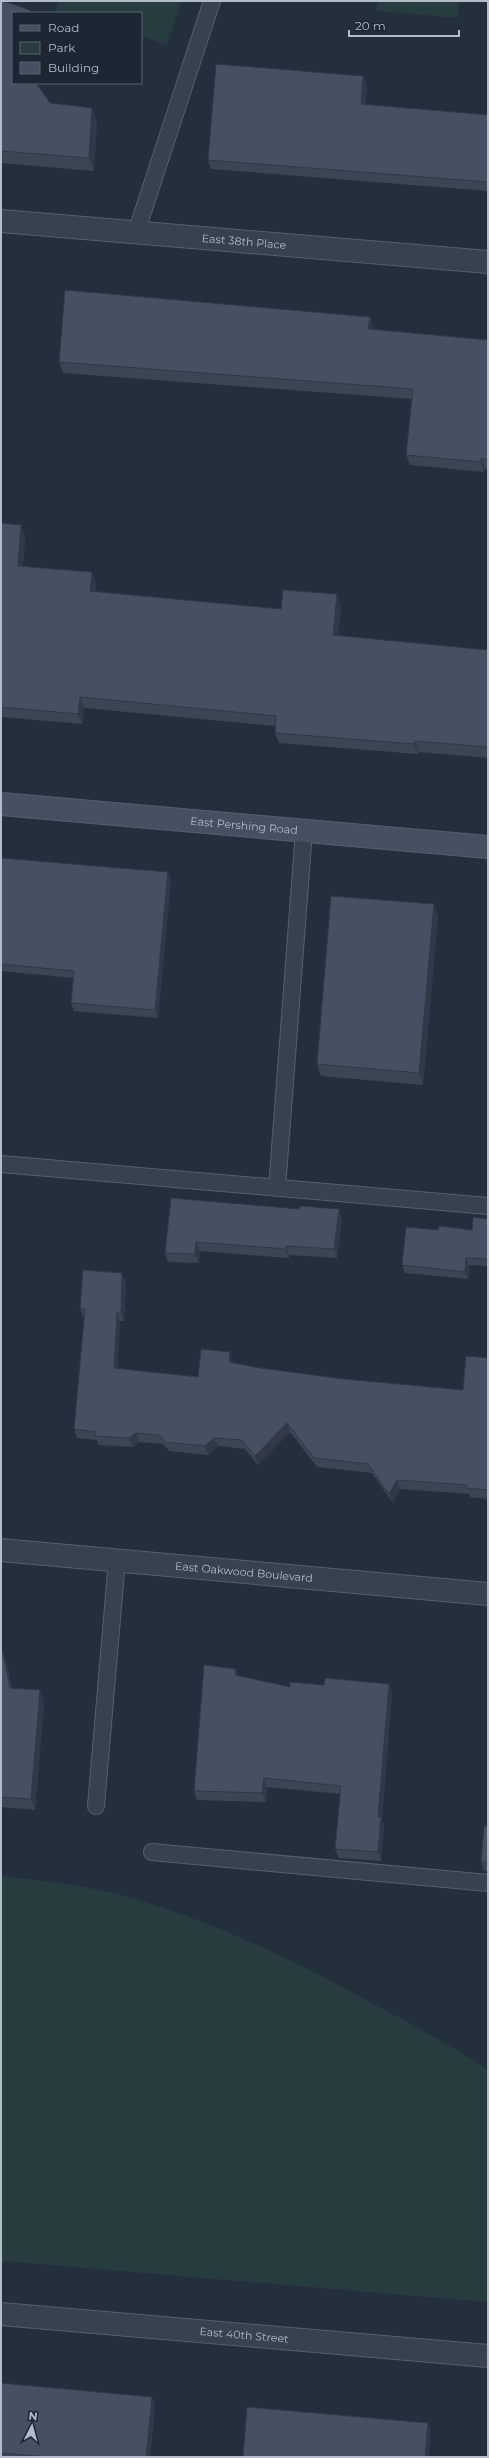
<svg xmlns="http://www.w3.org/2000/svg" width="489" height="2458" font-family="Montserrat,sans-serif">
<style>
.green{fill:#263c3f}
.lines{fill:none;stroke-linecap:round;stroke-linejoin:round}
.service-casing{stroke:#565f6c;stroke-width:18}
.minor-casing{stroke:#565f6c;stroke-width:24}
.tertiary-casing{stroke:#565f6c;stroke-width:24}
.secondary-casing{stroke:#565f6c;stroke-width:24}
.service{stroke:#38414e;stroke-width:16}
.minor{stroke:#38414e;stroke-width:22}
.tertiary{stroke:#38414e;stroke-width:22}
.secondary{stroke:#465061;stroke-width:22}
.wall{fill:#3b4654}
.shaded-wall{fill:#303945}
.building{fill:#455162;stroke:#303945}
.labels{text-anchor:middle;stroke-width:3.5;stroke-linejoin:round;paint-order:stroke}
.street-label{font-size:11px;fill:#b4bcc9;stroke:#1d2633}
</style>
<rect width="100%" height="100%" fill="#242f3e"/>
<g class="green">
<path d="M58,1H182L167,45L141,36V13H55Z"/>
<path d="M377,1H459L458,18L376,11Z"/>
<path d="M1,1876C46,1881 91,1886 135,1899C217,1923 295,1961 370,2002C410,2023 450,2045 488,2070V2302L1,2261Z"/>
</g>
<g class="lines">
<defs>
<g id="service">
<path d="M136,233L212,1"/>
<path d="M1,1164L488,1206"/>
<path d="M277,1188L304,831"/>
<path d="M96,1806L117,1560"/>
<path d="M152,1852L488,1883"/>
</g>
<g id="minor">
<path id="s1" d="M1,221L488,262"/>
<path id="s2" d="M1,2314L488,2356"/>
</g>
<g id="tertiary">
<path id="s3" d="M1,1550L488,1594"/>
</g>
<g id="secondary">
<path id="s4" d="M1,804L488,847"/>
</g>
</defs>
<use href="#service" class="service-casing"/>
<use href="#minor" class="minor-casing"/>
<use href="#tertiary" class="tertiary-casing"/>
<use href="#secondary" class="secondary-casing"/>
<use href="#service" class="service"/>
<use href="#minor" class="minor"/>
<use href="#tertiary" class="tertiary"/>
<use href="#secondary" class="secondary"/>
</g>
<g class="wall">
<path d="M1,1L30,10L31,13H13V83L50,103L97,121L94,171L1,163Z"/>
<path d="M363,76L367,85L365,105L488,115V191L211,169L208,160Z"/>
<path d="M370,317L373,327V329L488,340V469H485L484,472L410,465L406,455L412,399L63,373L59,362Z"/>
<path d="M1,523L25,536L23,567L96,582L95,592L281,609L341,605L338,636L488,650V758L419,752L418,754L279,743L275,733V726L84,708L82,724L1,717Z"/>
<path d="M1,858L171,880L158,1018L74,1011L71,1003L73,978L1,971Z"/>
<path d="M438,916L423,1085L321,1076L317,1064Z"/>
<path d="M171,1198L342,1218L337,1258L289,1255V1258L200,1251L199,1263L168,1262L165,1253Z"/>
<path d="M488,1219V1266L469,1265L468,1279L405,1273L402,1265L438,1230H472Z"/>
<path d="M126,1282L124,1321H120L117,1369L198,1377L233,1361V1363L260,1368L344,1379L463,1390L488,1358V1499L470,1497L469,1494L400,1489L393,1503L372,1473L317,1467L290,1432L258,1465L245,1449L218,1446L208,1455L169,1451L163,1444L139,1442L133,1447L98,1445L97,1440L77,1438L74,1429L84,1317H83L80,1308Z"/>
<path d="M1,1651L3,1653L7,1665L12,1688L44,1702L35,1810L1,1807Z"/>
<path d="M236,1669L238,1676L290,1687L324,1685L389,1684L392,1693L382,1820L384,1826L381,1861L339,1858L335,1849L340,1794L267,1787L266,1802L197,1800L194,1791Z"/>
<path d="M488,1827V1871H484L481,1862Z"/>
<path d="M1,2383L155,2406L150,2457H1Z"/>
</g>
<g class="shaded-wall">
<path d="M363,76L367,85L364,113L361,104Z"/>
<path d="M92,108L97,121L94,171L89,158Z"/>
<path d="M370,317L373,327L372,339L368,329Z"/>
<path d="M481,459L485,469L484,472L481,462Z"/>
<path d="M21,525L25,536L22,577L18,566Z"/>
<path d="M92,572L96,582L94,602L90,591Z"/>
<path d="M337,594L341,605L337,646L333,635Z"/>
<path d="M80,697L84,708L82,724L78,714Z"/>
<path d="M415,741L419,752L418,754L414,744Z"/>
<path d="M168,872L171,880L158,1018L155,1010Z"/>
<path d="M434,904L438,916L423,1085L419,1073Z"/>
<path d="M339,1209L342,1218L337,1258L334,1249Z"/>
<path d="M196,1242L200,1251L199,1263L195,1254Z"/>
<path d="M286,1246L289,1255V1258L286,1249Z"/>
<path d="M466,1258L469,1265L468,1279L465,1272Z"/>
<path d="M122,1273L126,1282L124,1321L121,1312Z"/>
<path d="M117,1312L120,1321L117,1377L114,1368Z"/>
<path d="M230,1352L233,1361L232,1371L229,1362Z"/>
<path d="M287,1423L290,1432L258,1465L255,1456Z"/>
<path d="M136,1433L139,1442L133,1447L129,1438Z"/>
<path d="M214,1438L218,1446L208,1455L205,1446Z"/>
<path d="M397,1480L400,1489L393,1503L389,1494Z"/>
<path d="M3,1653L7,1665L14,1699L10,1688Z"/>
<path d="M236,1669L239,1678L235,1675Z"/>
<path d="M389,1684L392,1693L382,1820L384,1826L381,1861L378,1852V1817Z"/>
<path d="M40,1690L44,1702L35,1810L31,1799Z"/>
<path d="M264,1778L267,1787L266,1802L262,1793Z"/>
<path d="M152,2397L155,2406L150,2457H146Z"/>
<path d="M428,2423L431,2432L429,2457H425Z"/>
</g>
<g class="building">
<path d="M1,1H3L30,10L29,13H13V83H36L50,103L92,108L89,158L1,151Z"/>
<path d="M216,64L363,76L361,104L488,115V182L208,160Z"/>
<path d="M65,290L370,317L368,329L488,340V459H481V462L406,455L413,389L59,362Z"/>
<path d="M1,523L21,525L18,566L92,572L90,591L281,609L283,590L337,594L333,635L488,650V747L415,741L414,744L275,733L276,716L80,697L78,714L1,707Z"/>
<path d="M1,858L168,872L155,1010L71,1003L74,971L1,964Z"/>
<path d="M331,896L434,904L419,1073L317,1064Z"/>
<path d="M171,1198L300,1209V1206L339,1209L334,1249L286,1246V1249L196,1242L195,1254L165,1253Z"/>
<path d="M473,1217L488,1219V1259L466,1258L465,1272L402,1265L406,1227L438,1230L439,1226L472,1230Z"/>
<path d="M83,1270L122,1273L121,1312H117L114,1368L198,1377L201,1349L230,1352L229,1362L260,1368L344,1379L463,1390L466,1356L488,1358V1490L466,1488L467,1485L397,1480L389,1494L368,1464L314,1458L287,1423L255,1456L242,1440L214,1438L205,1446L165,1442L159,1435L136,1433L129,1438L95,1436L96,1432L74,1429L85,1309L80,1308Z"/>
<path d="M1,1651L3,1653L10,1688L40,1690L31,1799L1,1797Z"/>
<path d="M204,1665L236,1669L235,1675L290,1687V1682L324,1685L325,1678L389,1684L378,1817H381L378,1852L335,1849L341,1786L264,1778L262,1793L194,1791Z"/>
<path d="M484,1826L488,1827V1863L481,1862Z"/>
<path d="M1,2383L152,2397L146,2457H47L1,2453Z"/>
<path d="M247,2407L428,2423L425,2457H243Z"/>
</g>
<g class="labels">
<g class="street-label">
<text dy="4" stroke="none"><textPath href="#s1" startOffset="244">East 38th Place</textPath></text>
<text dy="4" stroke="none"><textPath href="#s4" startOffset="244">East Pershing Road</textPath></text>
<text dy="4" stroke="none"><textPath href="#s3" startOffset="244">East Oakwood Boulevard</textPath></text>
<text dy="4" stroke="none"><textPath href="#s2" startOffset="244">East 40th Street</textPath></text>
</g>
</g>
<rect width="489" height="2458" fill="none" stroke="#b4bcc9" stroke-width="4"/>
<rect x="12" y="12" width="130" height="72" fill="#1d2633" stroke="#59626f"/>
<rect x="20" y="25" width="20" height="6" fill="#465061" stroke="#59626f"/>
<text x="48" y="32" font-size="12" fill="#b4bcc9">Road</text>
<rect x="20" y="42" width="20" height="12" fill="#263c3f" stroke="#59626f"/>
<text x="48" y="52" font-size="12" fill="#b4bcc9">Park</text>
<rect x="20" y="62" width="20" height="12" fill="#455162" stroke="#59626f"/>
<text x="48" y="72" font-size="12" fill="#b4bcc9">Building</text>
<g transform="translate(32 2426) rotate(6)" stroke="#1d2633" stroke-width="3" paint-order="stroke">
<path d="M0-3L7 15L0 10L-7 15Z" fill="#b4bcc9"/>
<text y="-6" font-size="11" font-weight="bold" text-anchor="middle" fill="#b4bcc9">N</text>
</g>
<path d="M349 30v6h110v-6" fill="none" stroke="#b4bcc9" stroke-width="2"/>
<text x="355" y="30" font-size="12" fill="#b4bcc9" stroke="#1d2633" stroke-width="3" paint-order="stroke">20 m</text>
</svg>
